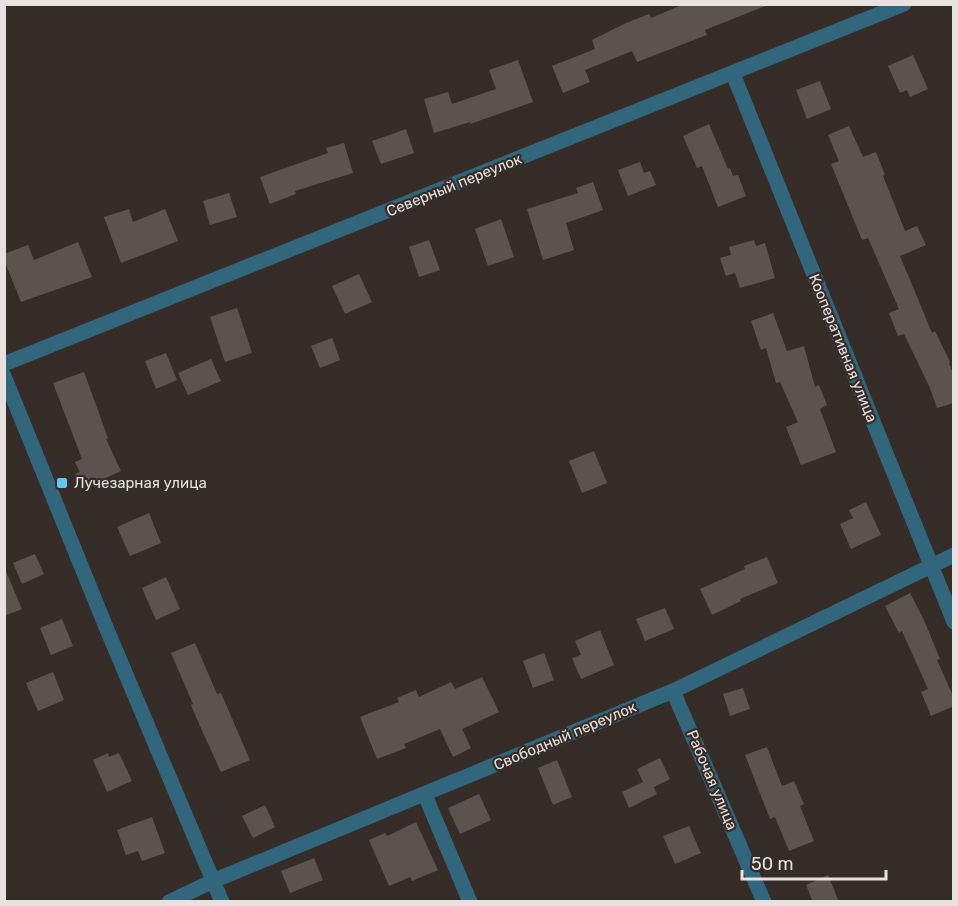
<svg xmlns="http://www.w3.org/2000/svg" width="958" height="906" font-family="Rubik,sans-serif">
<style>
.building{fill:#5d534e}
.lines{fill:none;stroke-linecap:round;stroke-linejoin:round}
.street{stroke:#32667d;stroke-width:15}
.poi-dot{fill:#64c5ee;stroke:#352c28;stroke-width:2}
.labels{text-anchor:middle;stroke-width:4.5;stroke-linejoin:round;paint-order:stroke}
.street-label{font-size:15px;fill:#e8e1df;stroke:#352c28}
.poi-label{font-size:15px;fill:#e8e1df;stroke:#352c28;text-anchor:start}
</style>
<rect width="100%" height="100%" fill="#352c28"/>
<g class="building">
<path d="M684,4L768,5L705,30L707,35L637,62L632,51L585,70L590,82L563,93L552,66L595,49L592,40L626,23L649,14L651,18Z"/>
<path d="M913,55L928,89L910,97L907,90L900,93L888,66Z"/>
<path d="M518,60L533,102L470,124V122L434,133L424,99L448,92L452,104L496,89L489,70Z"/>
<path d="M820,81L831,109L807,119L796,90Z"/>
<path d="M709,124L728,169L730,168L733,176L738,175L746,196L718,207L702,166L697,168L683,136Z"/>
<path d="M849,126L863,157L876,152L885,175L883,176L905,231L917,226L926,245L900,256L932,333L935,331L950,362L949,363L954,376V403L937,408L930,388L904,334L898,336L889,313L899,309L868,238L862,240L831,164L839,161L828,135Z"/>
<path d="M406,129L414,153L381,164L372,141Z"/>
<path d="M344,143L353,173L295,191L296,194L270,204L260,177L328,153L326,148Z"/>
<path d="M640,162L644,173L650,171L656,185L628,196L618,170Z"/>
<path d="M593,182L603,210L566,223L574,250L543,260L527,209L578,193L576,188Z"/>
<path d="M229,193L237,217L210,225L203,201Z"/>
<path d="M129,209L133,222L165,209L178,241L121,263L104,217Z"/>
<path d="M501,219L514,257L488,266L475,229Z"/>
<path d="M429,240L440,270L419,277L409,247Z"/>
<path d="M754,240L756,246L765,243L775,278L740,288L735,273L726,276L720,258L731,255L729,247Z"/>
<path d="M78,242L92,277L21,302L4,260V254L28,245L34,260Z"/>
<path d="M359,274L372,302L345,314L332,286Z"/>
<path d="M237,308L252,353L225,362L210,317Z"/>
<path d="M773,313L787,351L804,346L815,387L819,385L827,405L820,409L836,452L801,465L786,427L798,422L780,382L776,383L766,348L761,350L751,321Z"/>
<path d="M332,338L340,360L320,368L311,346Z"/>
<path d="M166,353L177,380L156,389L145,361Z"/>
<path d="M211,359L221,381L188,395L178,373Z"/>
<path d="M84,372L108,438L106,439L121,471L82,489L75,474L80,472L75,462L82,459L53,383Z"/>
<path d="M594,451L607,483L582,493L569,461Z"/>
<path d="M866,502L881,535L851,549L840,524L853,518L849,510Z"/>
<path d="M149,513L161,543L130,556L117,527Z"/>
<path d="M35,554L44,574L22,584L13,563Z"/>
<path d="M767,557L778,583L740,599L741,601L712,615L700,589L745,569L744,566Z"/>
<path d="M4,567L22,609L4,616Z"/>
<path d="M166,577L180,609L156,620L142,588Z"/>
<path d="M910,593L924,620L940,659L937,660L954,698V706L931,716L921,692L928,689L902,631L899,633L885,606Z"/>
<path d="M665,608L674,629L645,641L636,619Z"/>
<path d="M62,619L73,646L51,655L40,628Z"/>
<path d="M600,630L614,665L581,679L572,658L581,655L575,641Z"/>
<path d="M195,643L217,694L221,693L250,760L221,772L200,726L191,705L193,704L171,653Z"/>
<path d="M544,653L554,680L533,688L523,661Z"/>
<path d="M53,672L64,700L38,711L26,683Z"/>
<path d="M482,677L499,712L462,729L471,748L453,757L440,729L404,744L406,748L377,759L360,717L399,702L397,698L416,690L419,697L451,682L455,689Z"/>
<path d="M743,688L750,709L730,716L723,694Z"/>
<path d="M767,747L782,786L794,781L804,804L800,806L814,841L789,851L775,817L770,819L745,755Z"/>
<path d="M108,753L109,757L119,753L132,781L107,792L93,760Z"/>
<path d="M660,758L670,779L654,787L657,794L629,808L622,792L643,782L637,769Z"/>
<path d="M557,760L572,797L553,805L538,768Z"/>
<path d="M479,794L491,820L460,834L448,808Z"/>
<path d="M265,805L275,827L253,838L242,816Z"/>
<path d="M152,817L165,853L142,861L138,851L126,855L117,830Z"/>
<path d="M416,822L438,870L412,881L410,877L389,886L369,840L385,833L387,836Z"/>
<path d="M689,826L701,853L675,864L663,836Z"/>
<path d="M314,858L323,880L290,893L281,871Z"/>
<path d="M828,875L839,902H813L806,885Z"/>
</g>
<g class="lines">
<g class="street">
<path d="M733,74L954,622"/>
<path d="M4,364L904,4"/>
<path d="M4,376L108,632L222,902"/>
<path d="M673,691L764,902"/>
<path d="M425,795L470,902"/>
<path d="M169,902L213,881L673,691L954,555"/>
</g>
</g>
<rect class="poi-dot" x="56" y="477" width="12" height="12" rx="3"/>
<g class="labels">
<g class="street-label">
<text transform="translate(454 185) rotate(-22)" y="5">Северный переулок</text>
<text transform="translate(843 348) rotate(68)" y="5">Кооперативная улица</text>
<text transform="translate(565 736) rotate(-23)" y="5">Свободный переулок</text>
<text transform="translate(712 780) rotate(67)" y="5">Рабочая улица</text>
</g>
<g class="poi-label">
<text x="74" y="488">Лучезарная улица</text>
</g>
</g>
<rect width="958" height="906" fill="none" stroke="#e8e1df" stroke-width="12"/>
<path d="M742 870v9h144v-9" fill="none" stroke="#e8e1df" stroke-width="3"/>
<text x="751" y="870" font-size="18" fill="#e8e1df" stroke="#352c28" stroke-width="4.5" paint-order="stroke">50 m</text>
</svg>
